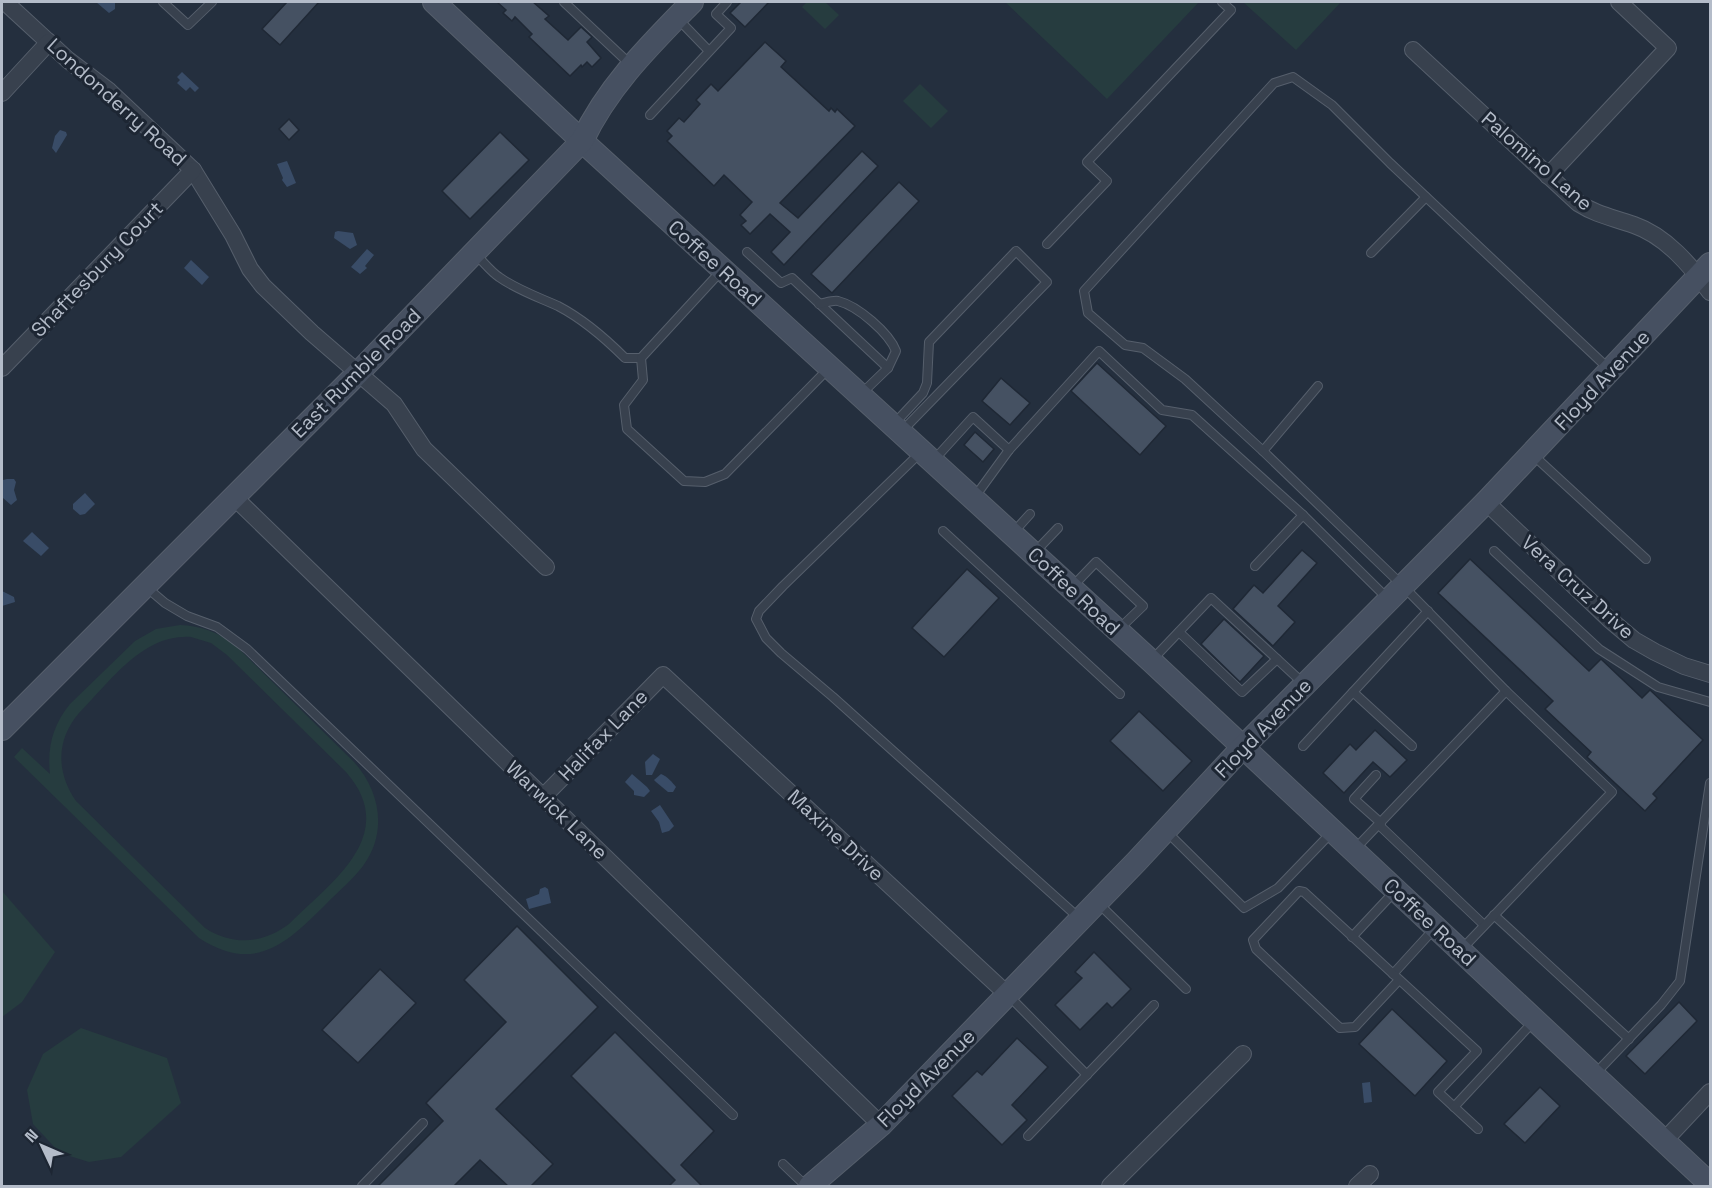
<svg xmlns="http://www.w3.org/2000/svg" width="1712" height="1188" font-family="'Space Grotesk',sans-serif">
<style>
.green{fill:#263c3f;fill-rule:evenodd}
.water{fill:#394c67}
.building{fill:#455162;stroke:#1f2835;stroke-width:1.5}
.lines{fill:none;stroke-linecap:round;stroke-linejoin:round}
.lane-casing{stroke:#565f6c;stroke-width:10}
.street-casing{stroke:#565f6c;stroke-width:18}
.secondary-casing{stroke:#565f6c;stroke-width:24}
.lane{stroke:#38414e;stroke-width:8}
.street{stroke:#38414e;stroke-width:16}
.secondary{stroke:#465061;stroke-width:22}
.labels{text-anchor:middle;stroke-width:6;stroke-linejoin:round;paint-order:stroke}
.street-label{font-size:20px;fill:#b4bcc9;stroke:#1d2633}
</style>
<rect width="100%" height="100%" fill="#242f3e"/>
<g class="green">
<path d="M807,2H825L839,15L825,29L802,7Z"/>
<path d="M1005,2H1199L1107,99Z"/>
<path d="M1243,2H1341L1296,50Z"/>
<path d="M920,84L948,111L931,128L903,101Z"/>
<path d="M180,625C201,626 218,632 235,645L354,762C380,791 388,832 363,866C353,879 340,890 328,902C288,942 256,975 199,938L14,757L22,748L50,774C47,747 53,725 70,704L135,641L156,629ZM191,637L211,643L227,655L346,772C401,835 331,882 289,924C262,944 233,946 205,928L76,801C56,772 56,740 79,713C111,681 142,634 191,637Z"/>
<path d="M2,891L55,952L22,1002L2,1017Z"/>
<path d="M81,1028L167,1058L181,1103L121,1157L89,1162L60,1153L33,1124L27,1090L43,1054Z"/>
</g>
<g class="water">
<path d="M96,2L115,3V9L109,13Z"/>
<path d="M182,72L199,88L195,92L190,87L186,91L177,83L180,80L177,77Z"/>
<path d="M60,130L66,132L67,135L56,153L52,148L55,136Z"/>
<path d="M287,161L296,183L287,187L282,180L283,178L277,164Z"/>
<path d="M338,231L353,233L357,245L350,249L334,238L335,232Z"/>
<path d="M367,249L374,255L365,266L367,268L360,274L351,267Z"/>
<path d="M191,260L209,277L202,285L184,268Z"/>
<path d="M7,479H14L16,482L14,490L17,500L11,505L3,498V480Z"/>
<path d="M85,493L95,504L85,514L80,515L73,509V504Z"/>
<path d="M32,532L49,548L41,556L23,541Z"/>
<path d="M2,591L14,597L15,602L2,606Z"/>
<path d="M653,754L660,759L652,775H646L645,762Z"/>
<path d="M632,774L647,787L650,791L644,797L634,795V791L625,782Z"/>
<path d="M661,774C667,776 672,782 676,787L673,792H668L656,782L654,780Z"/>
<path d="M660,805L674,826L669,831L662,833L659,822L651,811Z"/>
<path d="M545,887L548,889L551,903L529,909L526,899L539,894L540,889Z"/>
<path d="M1370,1082L1372,1102L1364,1103L1362,1083Z"/>
</g>
<g class="building">
<path d="M287,2H319L280,45L262,29Z"/>
<path d="M497,2H533L549,16L545,19L568,40L581,27L592,37L587,42L601,58L592,67L587,62L582,67L581,65L570,76L529,37L532,34L515,17L512,21L503,13L506,10Z"/>
<path d="M741,2H769L745,27L730,13Z"/>
<path d="M765,42L786,61L781,67L829,111L831,108L835,112L837,109L855,126L780,203L798,218L862,151L878,166L784,265L771,252L790,232L770,214L750,234L741,225L746,221L740,215L752,202L724,175L714,186L667,141L672,136L667,131L679,118L684,122L700,104L696,100L711,84L718,91Z"/>
<path d="M289,119L299,130L289,140L279,129Z"/>
<path d="M500,132L529,160L470,219L442,191Z"/>
<path d="M899,182L919,201L832,293L811,274Z"/>
<path d="M1097,363L1166,426L1140,455L1071,391Z"/>
<path d="M1001,378L1030,403L1010,425L982,401Z"/>
<path d="M975,432L994,449L983,462L964,445Z"/>
<path d="M1302,550L1317,563L1278,606L1295,622L1273,646L1233,609L1254,585L1263,593Z"/>
<path d="M1470,559L1589,671L1601,659L1642,698L1650,690L1703,740L1653,794L1657,798L1645,811L1587,757L1591,752L1545,709L1553,701L1438,593Z"/>
<path d="M967,569L999,598L944,657L912,628Z"/>
<path d="M1224,619L1264,656L1240,682L1201,644Z"/>
<path d="M1139,711L1192,761L1163,791L1110,741Z"/>
<path d="M1375,730L1407,760L1390,777L1373,762L1344,793L1323,773L1350,744L1356,750Z"/>
<path d="M517,926L598,1007L496,1109L553,1164L531,1186H508L480,1160L454,1186H378L443,1121L426,1103L506,1022L464,980Z"/>
<path d="M1094,952L1131,989L1112,1008L1107,1003L1080,1030L1055,1005L1082,978L1075,972Z"/>
<path d="M380,969L416,1003L358,1063L322,1030Z"/>
<path d="M1679,1002L1697,1021L1645,1074L1626,1056Z"/>
<path d="M1392,1009L1447,1061L1415,1096L1359,1044Z"/>
<path d="M615,1032L714,1131L681,1165L702,1186H669L675,1180L571,1076Z"/>
<path d="M1017,1038L1048,1067L1012,1105L1027,1120L1002,1145L952,1096L977,1071L982,1075Z"/>
<path d="M1540,1087L1560,1106L1525,1143L1504,1124Z"/>
</g>
<g class="lines">
<defs>
<g id="lane">
<path d="M163,2L188,25L212,2"/>
<path d="M564,2L631,65"/>
<path d="M678,19L709,51"/>
<path d="M650,115L731,28L716,14L727,2"/>
<path d="M1047,244L1107,181L1087,162L1231,10L1222,2"/>
<path d="M747,252L781,283L792,278L888,368"/>
<path d="M1371,253L1426,197"/>
<path d="M475,254C483,261 490,271 499,277C517,290 538,297 558,306C583,319 605,338 625,358H641"/>
<path d="M722,270L641,358L643,380L624,405L627,429L684,481L705,482L725,474L828,369"/>
<path d="M819,304C825,303 833,300 838,301C858,306 889,333 896,351L888,368L860,395"/>
<path d="M893,425L923,393L927,383L929,342L1016,251L1047,282L902,431"/>
<path d="M1263,451L1318,386"/>
<path d="M921,452L783,586L759,611L756,619L766,638L781,653L833,697L1079,918"/>
<path d="M1532,454L1646,559"/>
<path d="M933,461L973,417L1009,450"/>
<path d="M974,498L1009,450L1099,351L1162,410L1192,415L1303,515L1388,599"/>
<path d="M943,531L1120,694"/>
<path d="M1012,534L1030,514"/>
<path d="M1494,551L1599,649L1658,687L1710,702"/>
<path d="M1035,552L1058,528"/>
<path d="M1255,566L1303,515"/>
<path d="M145,586L165,603L187,616L217,627L247,649L733,1115"/>
<path d="M1071,588L1096,562L1143,606L1118,630"/>
<path d="M1179,632L1242,692L1277,659"/>
<path d="M1152,660L1211,598L1304,684"/>
<path d="M1353,692L1412,746"/>
<path d="M1303,746L1428,611"/>
<path d="M1376,775L1354,799L1381,823"/>
<path d="M1379,825L1484,925"/>
<path d="M1167,832L1244,908L1278,888L1333,831"/>
<path d="M1355,849L1506,691"/>
<path d="M1098,903L1186,989"/>
<path d="M1494,915L1629,1039"/>
<path d="M1352,937L1395,891"/>
<path d="M1461,950L1612,792L1506,691L1402,585L1263,451L1185,379L1143,348L1125,345L1088,313L1084,291L1274,83L1293,77L1332,105L1390,163L1610,370"/>
<path d="M1393,974L1435,928"/>
<path d="M1399,980L1355,1027L1340,1028L1256,949L1253,940L1299,891L1304,892L1477,1051L1438,1092L1478,1129"/>
<path d="M1009,996L1087,1075"/>
<path d="M1594,1075L1661,1005L1680,981L1710,783"/>
<path d="M1454,1107L1534,1021"/>
<path d="M1028,1136L1154,1005"/>
<path d="M783,1164L806,1186"/>
<path d="M362,1186L423,1123"/>
</g>
<g id="street">
<path d="M5,2L68,60L109,91L193,170L233,235L250,269L263,286L312,333L394,404L424,449L546,567"/>
<path d="M1413,50L1578,203C1599,216 1612,217 1634,225C1666,236 1691,266 1710,292"/>
<path d="M2,93L49,42"/>
<path d="M1548,176L1668,48L1619,2"/>
<path d="M2,368L193,170"/>
<path d="M233,496L881,1125"/>
<path d="M1486,502L1609,619L1634,640L1655,652L1684,666L1710,674"/>
<path d="M544,796L663,675L1008,995"/>
<path d="M1664,1141L1710,1092"/>
<path d="M1110,1186L1243,1054"/>
<path d="M1357,1186L1370,1174"/>
</g>
<g id="secondary">
<path d="M434,2L582,141L1151,661L1710,1184"/>
<path d="M2,729L358,373L582,141C608,86 650,45 692,2"/>
<path d="M810,1186L881,1125L1137,861L1242,748L1486,502L1710,264"/>
</g>
</defs>
<use href="#lane" class="lane-casing"/>
<use href="#street" class="street-casing"/>
<use href="#secondary" class="secondary-casing"/>
<use href="#lane" class="lane"/>
<use href="#street" class="street"/>
<use href="#secondary" class="secondary"/>
</g>
<g class="labels">
<g class="street-label">
<text transform="translate(117 102) rotate(42)" y="7">Londonderry Road</text>
<text transform="translate(1537 161) rotate(41)" y="7">Palomino Lane</text>
<text transform="translate(715 263) rotate(42)" y="7">Coffee Road</text>
<text transform="translate(97 269) rotate(-46)" y="7">Shaftesbury Court</text>
<text transform="translate(356 373) rotate(-45)" y="7">East Rumble Road</text>
<text transform="translate(1602 380) rotate(-47)" y="7">Floyd Avenue</text>
<text transform="translate(1578 587) rotate(42)" y="7">Vera Cruz Drive</text>
<text transform="translate(1074 591) rotate(43)" y="7">Coffee Road</text>
<text transform="translate(1263 728) rotate(-46)" y="7">Floyd Avenue</text>
<text transform="translate(603 735) rotate(-46)" y="7">Halifax Lane</text>
<text transform="translate(557 810) rotate(44)" y="7">Warwick Lane</text>
<text transform="translate(836 835) rotate(43)" y="7">Maxine Drive</text>
<text transform="translate(1430 922) rotate(43)" y="7">Coffee Road</text>
<text transform="translate(926 1078) rotate(-45)" y="7">Floyd Avenue</text>
</g>
</g>
<rect width="1712" height="1188" fill="none" stroke="#b4bcc9" stroke-width="6"/>
<g transform="translate(42 1146) rotate(314)" stroke="#1d2633" stroke-width="4.5" paint-order="stroke">
<path d="M0-4.5L10 22L0 15L-10 22Z" fill="#b4bcc9"/>
<text y="-9" font-size="16" font-weight="bold" text-anchor="middle" fill="#b4bcc9">N</text>
</g>
</svg>
